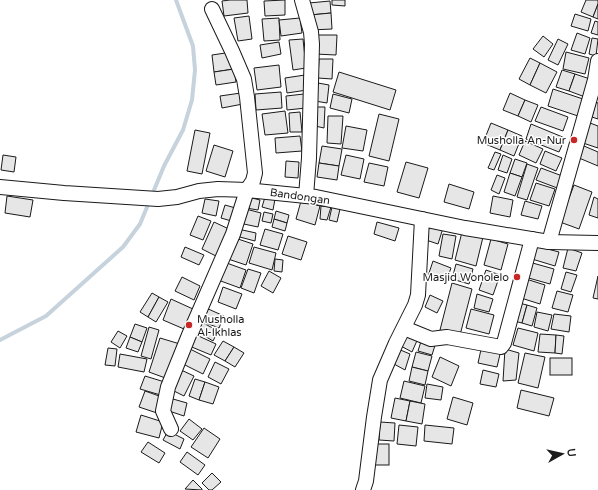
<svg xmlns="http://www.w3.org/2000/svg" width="598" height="490" font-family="'Varela Round',sans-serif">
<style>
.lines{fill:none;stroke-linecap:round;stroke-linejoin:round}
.stream{stroke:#c6d2dc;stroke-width:4}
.building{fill:#e6e6e6;stroke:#1a1a1a}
.minor-casing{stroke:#1a1a1a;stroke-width:16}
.minor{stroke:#fff;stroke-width:14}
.poi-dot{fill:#c62828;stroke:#fff;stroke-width:1.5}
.labels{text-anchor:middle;stroke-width:3;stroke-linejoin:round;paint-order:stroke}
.poi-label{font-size:11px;fill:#1a1a1a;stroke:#fff;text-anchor:end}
.street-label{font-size:11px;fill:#1a1a1a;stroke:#fff}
</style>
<rect width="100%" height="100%" fill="#fff"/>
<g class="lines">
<path class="stream" d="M0,340L46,316L123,247L140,224L164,166L183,130L192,100L195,70L193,46L176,0"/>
</g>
<g class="building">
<path d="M230,0H247L248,13L224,16L222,1Z"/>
<path d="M285,0V15L265,16L264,1Z"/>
<path d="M332,0H345V6L332,5Z"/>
<path d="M586,0H598V4L593,17L581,12Z"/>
<path d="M330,1L331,13L310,15L309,3Z"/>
<path d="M598,4V19L593,17Z"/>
<path d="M331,13L332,29L311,30L310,15Z"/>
<path d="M575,14L591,19L588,31L571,26Z"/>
<path d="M249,16L252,39L238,41L234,18Z"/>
<path d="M279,18L280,40L264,41L262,19Z"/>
<path d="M300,18L302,33L281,36L279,20Z"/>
<path d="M595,21L598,22V35L591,33Z"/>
<path d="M577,33L590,38L585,54L571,50Z"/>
<path d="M315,35H337L336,55L315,54Z"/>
<path d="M543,36L553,44L544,57L533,49Z"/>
<path d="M592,38L598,39L596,56L589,54Z"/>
<path d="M303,39L306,68L293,70L289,40Z"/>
<path d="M558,39L568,44L558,65L548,60Z"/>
<path d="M279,42L281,54L262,58L260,45Z"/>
<path d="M232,52L234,69L214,72L212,55Z"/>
<path d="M566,52L589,58L585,74L563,69Z"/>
<path d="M530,58L540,63L530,85L519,79Z"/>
<path d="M319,59H333L332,79L318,78Z"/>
<path d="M540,63L557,72L546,93L530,85Z"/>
<path d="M279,65L281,87L257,90L254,68Z"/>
<path d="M234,69L236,82L216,85L214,72Z"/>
<path d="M562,70L575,74L569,91L556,87Z"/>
<path d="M339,72L396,90L390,110L333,92Z"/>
<path d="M575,74L590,79L585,97L569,91Z"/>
<path d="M305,75L307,90L287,93L285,78Z"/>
<path d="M318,83L329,85L327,103L315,101Z"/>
<path d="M553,89L583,99L578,116L548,106Z"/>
<path d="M281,92L282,108L256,110L255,94Z"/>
<path d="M241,93L243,104L222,108L220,96Z"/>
<path d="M510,93L525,100L518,116L503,110Z"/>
<path d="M304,94L306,108L287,110L286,96Z"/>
<path d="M333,94L352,99L349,113L330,108Z"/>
<path d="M525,100L538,105L531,122L518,116Z"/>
<path d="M596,102L598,103V119L592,117Z"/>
<path d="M315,107H325L324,128L315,126Z"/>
<path d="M541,107L568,117L563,131L535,121Z"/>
<path d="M285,111L288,133L265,135L262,114Z"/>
<path d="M300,112L302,132H290L289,113Z"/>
<path d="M379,114L399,119L389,161L369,156Z"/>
<path d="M328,116H343L341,144L327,143Z"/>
<path d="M491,123L508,130L500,150L483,143Z"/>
<path d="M590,123L598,126V148L583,143Z"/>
<path d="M531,124L565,138L559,152L526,139Z"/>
<path d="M346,126L367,130L363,151L342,148Z"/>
<path d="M195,130L210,133L202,174L187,171Z"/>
<path d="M508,130L522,136L514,156L500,150Z"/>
<path d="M300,136L302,151L276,153L275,138Z"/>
<path d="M525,141L543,149L536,163L519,155Z"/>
<path d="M214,145L233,151L225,177L206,171Z"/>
<path d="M322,146L342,149L339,166L319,163Z"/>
<path d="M584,146L598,152V166L579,158Z"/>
<path d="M545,151L562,158L556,171L540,164Z"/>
<path d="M495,152L501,154L494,170L488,168Z"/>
<path d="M3,155L16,157L14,172L1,170Z"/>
<path d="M346,155L364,159L360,179L341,175Z"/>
<path d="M503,155L512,159L507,173L498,170Z"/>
<path d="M515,159L527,163L522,177L510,173Z"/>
<path d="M286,161L299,162L298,178L285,177Z"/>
<path d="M406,162L428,168L419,198L397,192Z"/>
<path d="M319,163L339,166L337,180L317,177Z"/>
<path d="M369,163L388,167L384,186L364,182Z"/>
<path d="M527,164L538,168L527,200L517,197Z"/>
<path d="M541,168L565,177L560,189L536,180Z"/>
<path d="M510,173L522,177L515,196L504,192Z"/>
<path d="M497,175L505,178L499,194L491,190Z"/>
<path d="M536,183L555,189L549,206L530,200Z"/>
<path d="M449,184L474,192L469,209L444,202Z"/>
<path d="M574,185L592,192L579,229L560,222Z"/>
<path d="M7,196L33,200L30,217L5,213Z"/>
<path d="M493,196L513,200L510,217L490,213Z"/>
<path d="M248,197L260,200L258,210L246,208Z"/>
<path d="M265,197L275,199L273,210L262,207Z"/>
<path d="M594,197L598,199V218L589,215Z"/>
<path d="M205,199L219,201L216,216L202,213Z"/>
<path d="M301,201L320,206L315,225L296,219Z"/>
<path d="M525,201L542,206L538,219L521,215Z"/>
<path d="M225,205L239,209L235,222L221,218Z"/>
<path d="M321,206L331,207L327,220L320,219Z"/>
<path d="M332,207L340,209L337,222L329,220Z"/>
<path d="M242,208L261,213L258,227L239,223Z"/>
<path d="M276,211L289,215L287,223L274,219Z"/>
<path d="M264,212L273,214L271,223L262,221Z"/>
<path d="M198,216L211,221L203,240L190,235Z"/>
<path d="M274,219L287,223L285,231L272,227Z"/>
<path d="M214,222L231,230L218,257L202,249Z"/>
<path d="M377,222L399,228L395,241L374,234Z"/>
<path d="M430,224L443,228L438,244L426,240Z"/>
<path d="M238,229L256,233L255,241L236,236Z"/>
<path d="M265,229L283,234L278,250L260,245Z"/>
<path d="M462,232L483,237L476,266L455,260Z"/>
<path d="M443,234L456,236L452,259L439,256Z"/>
<path d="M288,236L307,242L301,260L282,254Z"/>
<path d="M235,238L253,244L246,265L228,259Z"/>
<path d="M491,239L508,244L501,270L484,265Z"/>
<path d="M536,246L559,252L555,266L532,259Z"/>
<path d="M185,247L204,255L199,265L181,257Z"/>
<path d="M254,247L276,253L272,270L249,263Z"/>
<path d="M568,248L582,253L576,271L563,268Z"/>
<path d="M275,259L283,260L282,272L274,271Z"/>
<path d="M433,261L451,268L446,282L428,276Z"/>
<path d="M224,262L246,270L240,288L218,280Z"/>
<path d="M529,262L554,269L550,284L525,277Z"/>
<path d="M456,264L473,269L469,284L452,279Z"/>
<path d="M248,269L261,273L254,293L241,288Z"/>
<path d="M486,270L500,275L493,295L479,290Z"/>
<path d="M269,271L281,278L273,293L261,286Z"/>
<path d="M566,272L577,275L571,292L561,289Z"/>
<path d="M598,276V299L593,298Z"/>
<path d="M182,277L200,286L194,300L175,291Z"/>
<path d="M526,279L545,285L540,304L521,298Z"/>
<path d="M452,283L472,289L460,335L440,330Z"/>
<path d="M223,287L242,294L236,309L218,302Z"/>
<path d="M557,291L573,295L568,312L552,308Z"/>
<path d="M152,293L159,297L148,317L140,312Z"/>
<path d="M477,294L493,299L489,312L474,308Z"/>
<path d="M430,295L443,301L437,313L425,307Z"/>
<path d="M159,297L168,302L156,322L148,317Z"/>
<path d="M171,299L193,309L184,329L163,320Z"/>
<path d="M515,302L527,305L522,323L510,320Z"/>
<path d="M527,305L537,308L532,326L522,323Z"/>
<path d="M206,308L224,316L219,328L201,321Z"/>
<path d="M471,309L494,315L489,334L466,328Z"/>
<path d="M537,312L552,315L548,331L534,327Z"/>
<path d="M554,314L571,316L569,332L551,329Z"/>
<path d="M198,320L218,331L213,341L193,329Z"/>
<path d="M135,324L147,328L142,342L130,337Z"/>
<path d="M149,327L159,330L151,359L141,356Z"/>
<path d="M518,328L538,333L534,351L513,345Z"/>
<path d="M118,331L127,336L120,348L111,342Z"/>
<path d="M406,331L419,336L412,352L399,345Z"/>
<path d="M192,333L216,344L211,355L187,345Z"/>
<path d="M540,334L556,335L555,353L538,352Z"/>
<path d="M556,335L564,336L562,354L555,353Z"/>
<path d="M130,337L142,342L138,352L126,348Z"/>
<path d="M160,338L180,344L168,379L149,372Z"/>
<path d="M422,338L436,342L432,355L418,351Z"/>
<path d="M223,341L234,347L225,361L214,355Z"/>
<path d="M482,345L501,350L497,367L478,363Z"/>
<path d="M234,347L244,353L235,367L225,361Z"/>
<path d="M108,348L117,349L115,366L105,365Z"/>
<path d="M190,349L210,359L203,374L183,364Z"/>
<path d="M398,349L410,354L405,370L394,364Z"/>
<path d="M505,349L519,353L516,380L503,381Z"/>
<path d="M416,352L432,356L428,371L412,367Z"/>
<path d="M525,353L545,357L538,388L518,383Z"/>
<path d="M120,354L147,359L144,372L118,367Z"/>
<path d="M440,357L459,366L451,386L432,377Z"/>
<rect x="550" y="358" width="22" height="17"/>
<path d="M215,362L229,369L221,384L208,377Z"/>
<path d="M412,367L428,371L425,385L409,381Z"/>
<path d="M179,369L194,376L184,396L170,389Z"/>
<path d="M483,370L499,374L496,387L480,384Z"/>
<path d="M145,376L168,383L164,396L140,389Z"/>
<path d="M195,379L205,382L199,400L189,396Z"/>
<path d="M404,381L425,386L421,403L400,398Z"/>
<path d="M205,382L219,387L213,404L199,400Z"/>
<path d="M427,384L443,387L441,400L425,398Z"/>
<path d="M521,390L554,398L549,416L517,408Z"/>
<path d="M145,391L162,397L157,413L139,407Z"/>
<path d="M453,397L473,403L467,425L447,419Z"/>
<path d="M395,398L410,401L406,421L391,418Z"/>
<path d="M173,399L187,403L184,416L169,411Z"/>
<path d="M410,401L425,404L422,424L406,421Z"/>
<path d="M141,415L163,422L159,438L136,432Z"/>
<path d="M189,419L202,429L193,440L180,431Z"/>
<path d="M380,422L395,423L394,441L379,440Z"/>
<path d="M399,425L418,427L416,446L397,444Z"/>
<path d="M425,425L454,428L452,444L424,441Z"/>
<path d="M204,428L220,439L208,458L191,447Z"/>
<path d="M168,431L184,439L180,449L163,440Z"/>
<path d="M148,442L165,453L159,463L141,452Z"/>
<rect x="375" y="444" width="14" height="21"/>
<path d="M187,452L205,465L198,475L180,462Z"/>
<path d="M212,473L221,482L212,490H209L202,483Z"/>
<path d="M193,480L202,489V490L185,489Z"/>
</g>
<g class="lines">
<defs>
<g id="minor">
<path d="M302,0L311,32L312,44L309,158L306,196"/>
<path d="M0,187L64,193L158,199L177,197L199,191L218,189L247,190L316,197L465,228L549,242L598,243"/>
<path d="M549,242L595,80L598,61"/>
<path d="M404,328L431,339L447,337L501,347L504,343L532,239"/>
<path d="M171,429L163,411L168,387L189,335L233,234L247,190L253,181L255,173L247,97L244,79L232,51L212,9"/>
<path d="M363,490L366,481L374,417L380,380L396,343L415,305L418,295L422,219"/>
</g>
</defs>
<use href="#minor" class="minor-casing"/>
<use href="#minor" class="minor"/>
</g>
<g class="poi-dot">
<circle cx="574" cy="140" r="4"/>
<circle cx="517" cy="277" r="4"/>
<circle cx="189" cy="325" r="4"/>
</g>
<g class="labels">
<g class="poi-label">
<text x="566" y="144">Musholla An-Nur</text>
<text x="509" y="281">Masjid Wonolelo</text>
<text x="197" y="323" text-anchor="start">Musholla<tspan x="197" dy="13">Al-Ikhlas</tspan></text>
</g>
<g class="street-label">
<text transform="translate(300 196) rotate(8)" y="4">Bandongan</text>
</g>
</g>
<g transform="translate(562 454) rotate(82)" stroke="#ffffff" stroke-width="3" paint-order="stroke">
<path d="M0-3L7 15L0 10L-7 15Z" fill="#1a1a1a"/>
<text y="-6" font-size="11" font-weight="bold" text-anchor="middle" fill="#1a1a1a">U</text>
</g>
</svg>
